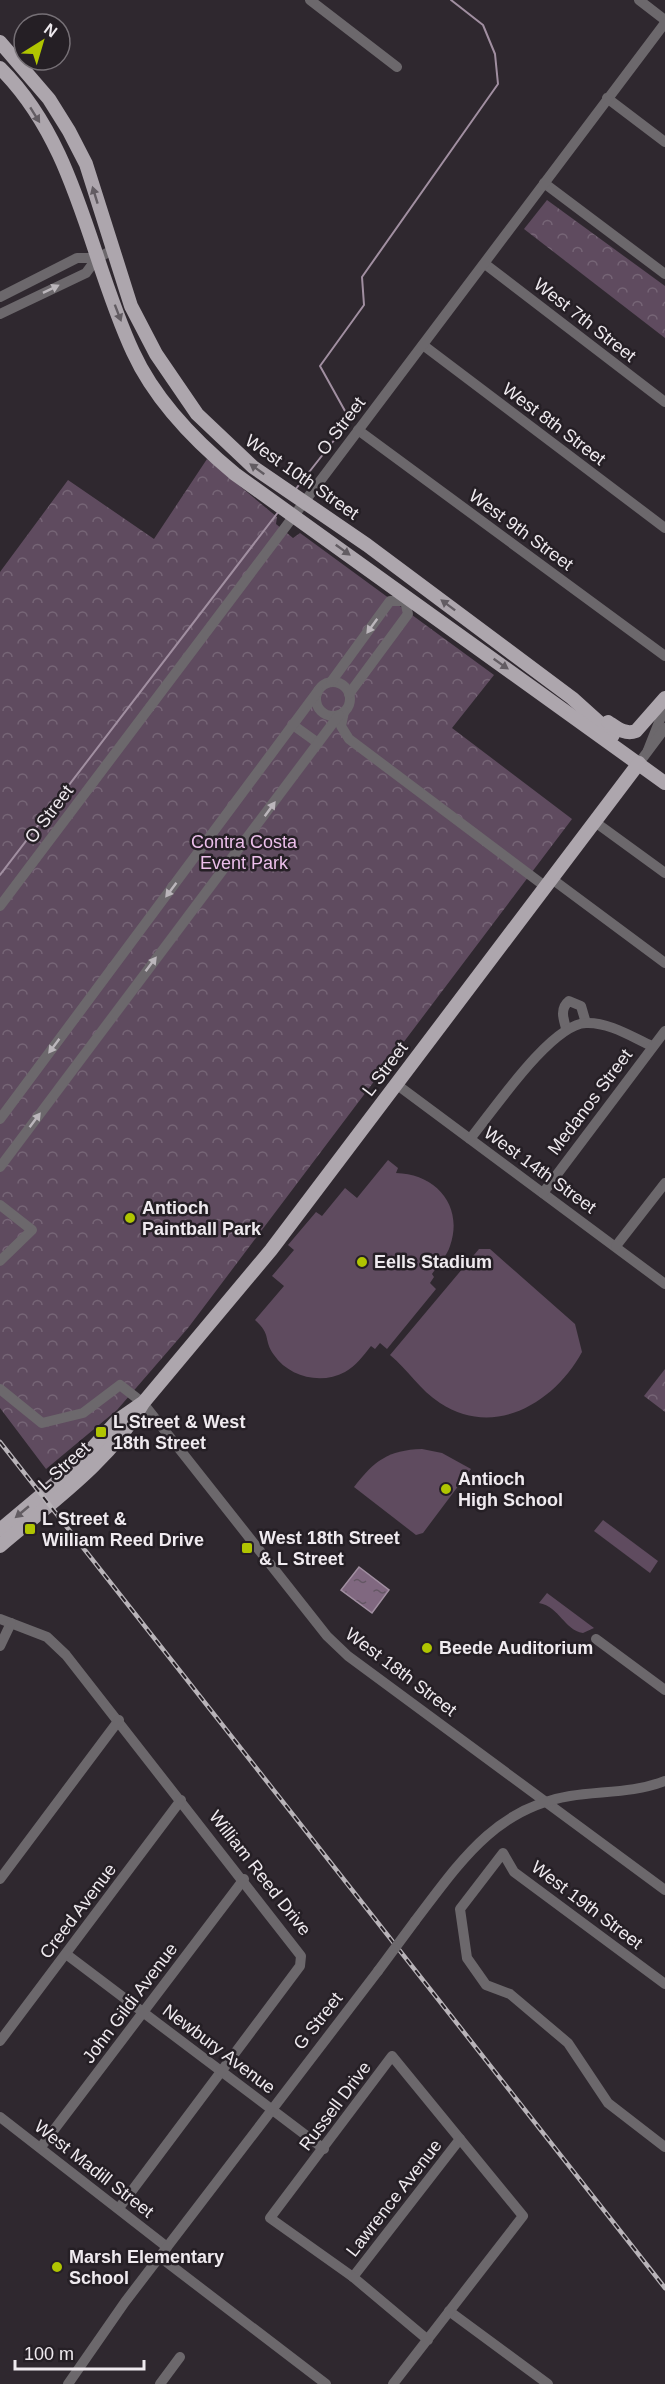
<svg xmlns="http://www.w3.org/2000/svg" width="665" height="2384" font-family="Helvetica,sans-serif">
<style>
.grass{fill:#5f4b5f}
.forest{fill:url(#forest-crowns)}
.water{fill:url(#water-ripples);stroke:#a18fa1;stroke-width:1.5}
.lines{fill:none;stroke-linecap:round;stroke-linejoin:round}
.stream{stroke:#a18fa1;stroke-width:2}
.minor{stroke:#6c686c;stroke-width:10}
.major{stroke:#ada6ad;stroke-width:14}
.rail-casing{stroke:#b8b3b8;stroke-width:4.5}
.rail{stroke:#251f25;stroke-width:2;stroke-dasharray:7;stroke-linecap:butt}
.minor-bridge{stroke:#6c686c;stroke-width:10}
.oneway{fill:#625c62}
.oneway2{fill:#bbb6bb}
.poi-dot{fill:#b0c501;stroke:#251f25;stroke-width:2}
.labels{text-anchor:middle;stroke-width:5;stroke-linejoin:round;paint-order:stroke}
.street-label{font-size:18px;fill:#efeaef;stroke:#251f25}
.park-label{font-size:18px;fill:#ecbfeb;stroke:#251f25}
.poi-label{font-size:18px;font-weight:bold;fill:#efeaef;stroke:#251f25;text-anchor:start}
</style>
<defs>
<pattern id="forest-crowns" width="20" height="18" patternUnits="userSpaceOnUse" patternTransform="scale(1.5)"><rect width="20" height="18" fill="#5f4b5f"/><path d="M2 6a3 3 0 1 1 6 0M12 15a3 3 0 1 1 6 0" fill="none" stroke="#766576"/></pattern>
<pattern id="water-ripples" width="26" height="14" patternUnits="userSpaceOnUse" patternTransform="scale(1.5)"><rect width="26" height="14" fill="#806880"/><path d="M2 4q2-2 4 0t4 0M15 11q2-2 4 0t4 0" fill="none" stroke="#645764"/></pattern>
</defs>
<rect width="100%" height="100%" fill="#2f282f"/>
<g class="grass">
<path d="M388,1160L398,1168L396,1173C436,1174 464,1206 450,1246C447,1256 438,1265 432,1274L434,1277L430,1283L436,1289L387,1349L380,1343L375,1349L371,1346C363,1356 356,1366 345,1372C321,1385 289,1377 274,1355C263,1340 272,1335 255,1320L284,1286L272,1276L294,1250L288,1245L316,1212L322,1216L345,1188L357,1198Z"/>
<path d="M479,1249H490L575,1324L582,1352C555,1402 495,1439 440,1403C420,1390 408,1370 390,1355Z"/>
<path d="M422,1449L442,1453L471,1469L423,1533L416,1535L354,1487C374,1461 388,1450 422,1449Z"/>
<path d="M603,1520L658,1561L650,1573L594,1531Z"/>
<path d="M547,1593L594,1628L583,1633C564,1630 560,1607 539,1603Z"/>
</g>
<g class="forest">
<path d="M547,200L665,286V338L524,229Z"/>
<path d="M207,459L277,517L276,524L293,538L300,533L494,675L452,728L572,819L188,1328L117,1410L46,1469L0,1408V572L68,480L154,539Z"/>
<path d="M665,1369V1412L644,1396Z"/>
</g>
<path class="water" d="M359,1567L389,1590L372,1613L341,1590Z"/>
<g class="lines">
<g class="stream">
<path d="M295,490L350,420L320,366L364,305L362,277L498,84L495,54L483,25L451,0"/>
<path d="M0,875L279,511"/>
</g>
<g class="minor">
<path d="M310,0L397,67"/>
<path d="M639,0L665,20"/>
<path d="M607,98L665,142"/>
<path d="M544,183L665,274"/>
<path d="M485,264L665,402"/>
<path d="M0,297L77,258H97"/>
<path d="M0,314L86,273L97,258L113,250"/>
<path d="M423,345L665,528"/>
<path d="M358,430L665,656"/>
<circle cx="333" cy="699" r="17"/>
<path d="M331,682L390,601H405L408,614L349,694"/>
<path d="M344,712L341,726L349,739L546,887"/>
<path d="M293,725L318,743"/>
<path d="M648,750L665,707"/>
<path d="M639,763L665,728"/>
<path d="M595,822L665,873"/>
<path d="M552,879L665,963"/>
<path d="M0,906L665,23"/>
<path d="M566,1028C563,1018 560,1008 569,1001L581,1006L586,1023"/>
<path d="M396,1084L665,1284"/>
<path d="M0,1119L318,691"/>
<path d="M470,1139C493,1111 551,1024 586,1023C609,1022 632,1037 652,1046"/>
<path d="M0,1167L339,715"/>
<path d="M543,1193L665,1031"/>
<path d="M0,1205L32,1230L0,1261"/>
<path d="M616,1246L665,1183"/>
<path d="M0,1389L42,1423L83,1413L120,1385L143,1403L327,1636L348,1656L665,1890"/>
<path d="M0,1619L47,1637L66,1655L301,1956L300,1966L119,2208"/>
<path d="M596,1639L665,1690"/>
<path d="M0,1646L11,1623"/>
<path d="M0,1879L119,1720"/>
<path d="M415,1921C458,1865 494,1808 570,1796C602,1791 634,1793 665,1781"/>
<path d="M66,1954L324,2149"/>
<path d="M665,1984L514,1872L503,1853L460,1909L467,1958L486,1985L510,1994L568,2043L608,2103L665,2147"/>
<path d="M0,2041L181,1800"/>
<path d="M0,2117L167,2247"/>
<path d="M41,2147L244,1879"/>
<path d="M160,2257L326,2384"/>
<path d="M353,2277L460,2139"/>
<path d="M449,2311L548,2384"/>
<path d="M68,2384L125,2302L378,1971"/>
<path d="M160,2384L180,2357"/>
<path d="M393,2384L523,2216L392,2056L270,2218L353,2277L428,2340"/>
</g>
<g class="major">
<path d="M0,42L49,99L69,131L86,164L131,306L156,354L197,414L253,467L367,545L572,698L613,735"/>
<path d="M0,68C77,144 89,258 133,352C155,400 195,441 235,474L665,783"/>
<path d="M608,722C617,728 625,735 636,731L665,698"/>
<path d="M0,1530L76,1466L118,1420L141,1404"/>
<path d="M0,1546C50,1503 110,1462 143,1403L271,1250L639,763"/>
</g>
<defs>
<path id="rail" d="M0,1442L665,2288"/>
</defs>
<use href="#rail" class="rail-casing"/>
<use href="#rail" class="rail"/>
<path class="minor-bridge" d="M378,1971L415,1921"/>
</g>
<defs><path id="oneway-solid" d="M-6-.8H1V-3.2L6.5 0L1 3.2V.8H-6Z" transform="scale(1.5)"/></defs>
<g class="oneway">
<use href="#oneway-solid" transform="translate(35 115) rotate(58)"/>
<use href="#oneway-solid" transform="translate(95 195) rotate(-107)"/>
<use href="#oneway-solid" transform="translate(118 313) rotate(69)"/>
<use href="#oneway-solid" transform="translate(257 469) rotate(-144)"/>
<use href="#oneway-solid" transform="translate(343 550) rotate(36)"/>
<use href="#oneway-solid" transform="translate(448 605) rotate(-143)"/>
<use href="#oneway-solid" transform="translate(501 664) rotate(35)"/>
<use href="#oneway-solid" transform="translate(22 1512) rotate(140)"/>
</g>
<g class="oneway2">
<use href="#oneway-solid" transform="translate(51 289) rotate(-26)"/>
<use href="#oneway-solid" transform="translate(372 626) rotate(126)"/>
<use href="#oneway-solid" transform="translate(270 809) rotate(-54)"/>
<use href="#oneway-solid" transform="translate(171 890) rotate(127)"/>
<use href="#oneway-solid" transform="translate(151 964) rotate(-53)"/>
<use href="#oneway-solid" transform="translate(54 1046) rotate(127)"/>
<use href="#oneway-solid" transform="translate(35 1120) rotate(-53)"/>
</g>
<g class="poi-dot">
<circle cx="130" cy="1218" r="6"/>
<circle cx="362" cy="1262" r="6"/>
<rect x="95" y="1426" width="12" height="12" rx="3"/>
<circle cx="446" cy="1489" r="6"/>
<rect x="24" y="1523" width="12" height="12" rx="3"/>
<rect x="241" y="1542" width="12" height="12" rx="3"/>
<circle cx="427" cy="1648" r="6"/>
<circle cx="57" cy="2267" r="6"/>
</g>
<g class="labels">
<g class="street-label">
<text transform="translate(585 320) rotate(38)" y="6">West 7th Street</text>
<text transform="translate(554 424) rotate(37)" y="6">West 8th Street</text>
<text transform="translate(341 426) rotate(-53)" y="6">O Street</text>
<text transform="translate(302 477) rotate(35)" y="6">West 10th Street</text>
<text transform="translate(521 530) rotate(36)" y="6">West 9th Street</text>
<text transform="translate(49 814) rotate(-53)" y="6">O Street</text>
<text transform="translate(385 1069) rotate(-53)" y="6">L Street</text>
<text transform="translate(590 1102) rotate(-53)" y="6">Medanos Street</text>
<text transform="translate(540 1170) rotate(36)" y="6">West 14th Street</text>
<text transform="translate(64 1466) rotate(-42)" y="6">L Street</text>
<text transform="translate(401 1672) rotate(37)" y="6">West 18th Street</text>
<text transform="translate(260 1873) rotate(52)" y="6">William Reed Drive</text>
<text transform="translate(587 1905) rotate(37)" y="6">West 19th Street</text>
<text transform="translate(78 1911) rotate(-53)" y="6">Creed Avenue</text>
<text transform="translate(130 2003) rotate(-53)" y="6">John Gildi Avenue</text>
<text transform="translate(318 2021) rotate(-52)" y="6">G Street</text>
<text transform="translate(219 2049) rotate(37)" y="6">Newbury Avenue</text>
<text transform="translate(335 2106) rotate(-53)" y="6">Russell Drive</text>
<text transform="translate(94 2169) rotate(38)" y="6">West Madill Street</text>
<text transform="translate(394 2198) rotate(-52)" y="6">Lawrence Avenue</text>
</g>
<g class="park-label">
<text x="244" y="848">Contra Costa<tspan x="244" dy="21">Event Park</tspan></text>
</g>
<g class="poi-label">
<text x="142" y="1214">Antioch<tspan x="142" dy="21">Paintball Park</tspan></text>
<text x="374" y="1268">Eells Stadium</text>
<text x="113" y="1428">L Street &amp; West<tspan x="113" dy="21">18th Street</tspan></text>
<text x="458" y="1485">Antioch<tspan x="458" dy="21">High School</tspan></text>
<text x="42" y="1525">L Street &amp;<tspan x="42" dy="21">William Reed Drive</tspan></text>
<text x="259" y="1544">West 18th Street<tspan x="259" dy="21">&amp; L Street</tspan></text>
<text x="439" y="1654">Beede Auditorium</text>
<text x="69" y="2263">Marsh Elementary<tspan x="69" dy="21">School</tspan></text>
</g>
</g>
<g transform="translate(42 42) rotate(37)"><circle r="28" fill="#251f25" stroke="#767076" stroke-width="1.5"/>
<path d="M0-4.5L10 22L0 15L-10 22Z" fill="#b0c501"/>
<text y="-9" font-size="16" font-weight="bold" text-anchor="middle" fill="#efeaef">N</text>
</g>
<path d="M15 2360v9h129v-9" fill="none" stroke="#efeaef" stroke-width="3"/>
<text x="24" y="2360" font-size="18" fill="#efeaef" stroke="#251f25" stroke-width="4.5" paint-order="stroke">100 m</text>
</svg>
